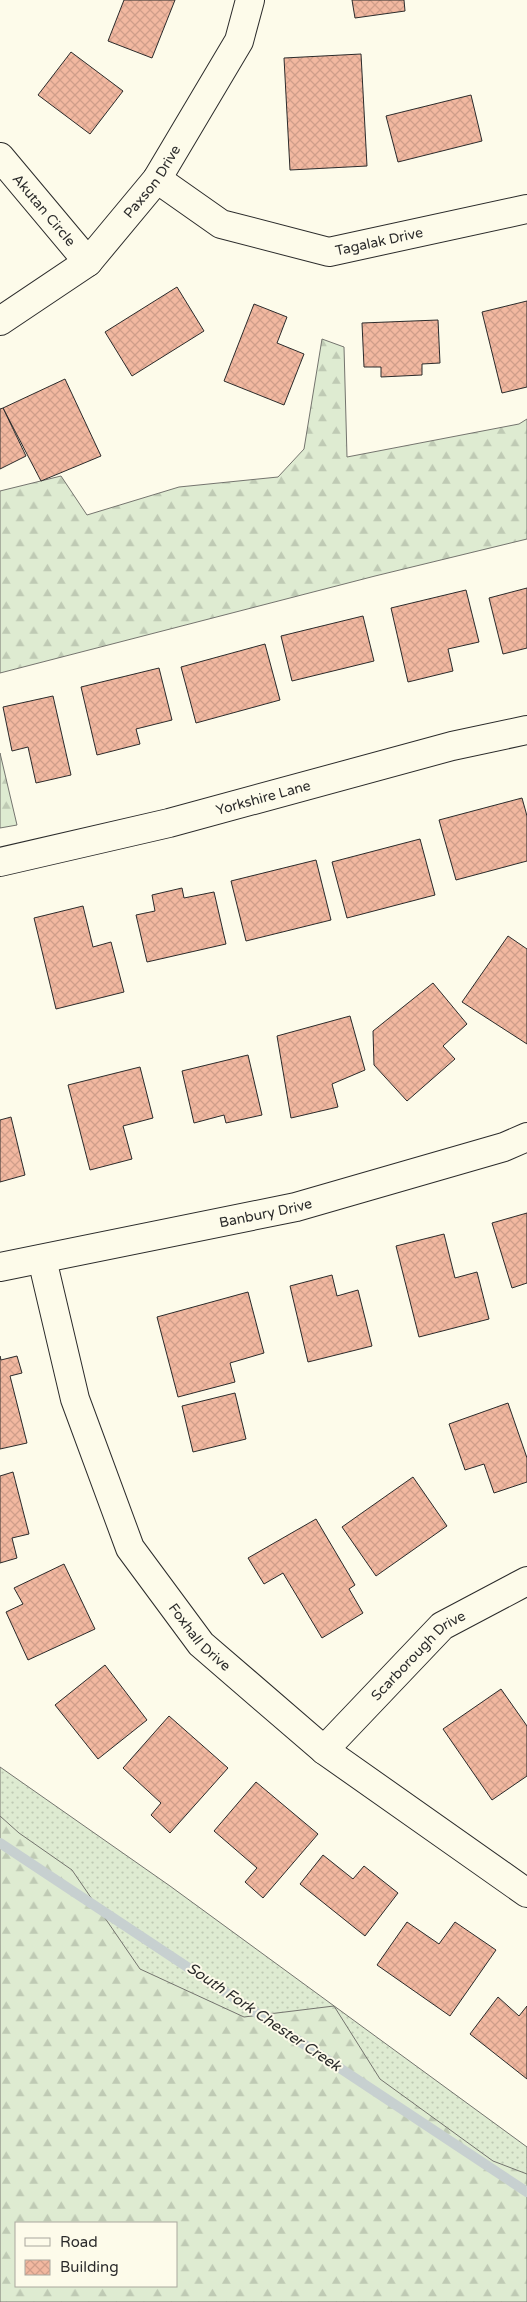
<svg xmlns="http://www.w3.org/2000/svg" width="527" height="2302" font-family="'Varela Round',sans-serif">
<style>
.grass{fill:url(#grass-dots);stroke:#74746e}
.forest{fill:url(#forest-firs);stroke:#74746e;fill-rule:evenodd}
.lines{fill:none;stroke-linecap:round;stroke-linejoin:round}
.stream{stroke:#c7d0d0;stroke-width:10}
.building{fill:url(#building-cross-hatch);stroke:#2b2b2b}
.street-casing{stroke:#2b2b2b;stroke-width:30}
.street{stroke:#fdfbea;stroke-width:28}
.labels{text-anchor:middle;stroke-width:4;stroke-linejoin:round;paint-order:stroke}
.street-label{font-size:14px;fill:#2b2b2b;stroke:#fdfbea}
.water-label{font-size:15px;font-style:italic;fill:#2b2b2b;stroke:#fdfbea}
</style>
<defs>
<pattern id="grass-dots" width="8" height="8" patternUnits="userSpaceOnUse" patternTransform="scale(1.25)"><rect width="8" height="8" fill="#deebd1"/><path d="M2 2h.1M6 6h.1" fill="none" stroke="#bfcab4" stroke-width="1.8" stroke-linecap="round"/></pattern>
<pattern id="forest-firs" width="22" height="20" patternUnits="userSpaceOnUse" patternTransform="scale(1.25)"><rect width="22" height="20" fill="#deebd1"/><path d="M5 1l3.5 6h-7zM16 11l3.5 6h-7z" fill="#bfcab4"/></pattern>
<pattern id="building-cross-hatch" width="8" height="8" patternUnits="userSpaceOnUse" patternTransform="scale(1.25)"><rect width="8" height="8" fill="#f2b8a0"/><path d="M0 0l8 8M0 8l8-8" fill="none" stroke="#d09e8a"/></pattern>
</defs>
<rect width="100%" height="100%" fill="#fdfbea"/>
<path class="grass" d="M0,1767L170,1886L527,2147V2302L176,2286V2223H16L0,2248Z"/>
<g class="forest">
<path d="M322,339L344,347L347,457L519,424L527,419V539L375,576L0,673V491L61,476L87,515L179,487L278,477L304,449Z"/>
<path d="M0,753L17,825L0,828Z"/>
<path d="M0,1816L19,1833L72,1870L140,1969L244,2017L334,2006L380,2079L493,2161L527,2174V2302H0ZM16,2223H176V2286H16Z"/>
</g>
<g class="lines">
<path class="stream" d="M0,1843L527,2192"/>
</g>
<g class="building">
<path d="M124,0H175L152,58L108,41Z"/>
<path d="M352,0H404L405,11L355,18Z"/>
<path d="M71,52L123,91L90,134L38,95Z"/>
<path d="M361,54L367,166L290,170L284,58Z"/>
<path d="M471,95L482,141L398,162L386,116Z"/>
<path d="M177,287L204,331L132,376L105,332Z"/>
<path d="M527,301V387L502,393L482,312Z"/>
<path d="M254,304L287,317L277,343L304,354L284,405L224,381Z"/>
<path d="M438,320L440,363L422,364V375L381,377V367H364L362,323Z"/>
<path d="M65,379L101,456L41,481L3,408Z"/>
<path d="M3,408L26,456L0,469V409Z"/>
<path d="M527,588V648L503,654L489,598Z"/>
<path d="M466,590L479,642L448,649L453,671L408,682L391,608Z"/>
<path d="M363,616L374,661L292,681L281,636Z"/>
<path d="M265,644L280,700L196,723L181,667Z"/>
<path d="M159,668L172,720L136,729L140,744L97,755L81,687Z"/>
<path d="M53,696L71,775L36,783L28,747L12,751L3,707Z"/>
<path d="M522,798L527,816V861L456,880L439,820Z"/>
<path d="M420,839L435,895L347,918L332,862Z"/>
<path d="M316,860L331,920L246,941L231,881Z"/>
<path d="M182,888L184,898L214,892L226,944L147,962L136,915L155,911L152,895Z"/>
<path d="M83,906L93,947L111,942L124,992L56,1009L34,918Z"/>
<path d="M508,936L527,949V1044L462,1002Z"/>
<path d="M433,983L467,1024L443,1046L455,1059L407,1101L374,1065L373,1031Z"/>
<path d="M350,1016L365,1070L332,1084L338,1107L291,1118L277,1036Z"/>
<path d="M248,1055L262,1115L226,1123L224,1115L194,1123L182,1071Z"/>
<path d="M140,1067L153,1118L123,1126L132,1159L90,1170L68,1085Z"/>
<path d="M11,1117L25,1175L0,1182V1120Z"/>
<path d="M527,1213V1283L512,1288L492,1223Z"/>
<path d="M444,1234L455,1278L477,1272L489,1319L419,1337L396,1246Z"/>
<path d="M332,1275L337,1296L358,1290L372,1346L308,1362L290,1286Z"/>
<path d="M248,1292L264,1353L230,1363L235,1382L178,1397L157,1317Z"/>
<path d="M0,1356L1,1360L17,1356L22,1373L10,1376L27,1443L0,1449Z"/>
<path d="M235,1393L246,1439L193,1452L182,1406Z"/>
<path d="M508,1403L527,1458V1482L494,1493L484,1464L465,1470L449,1424Z"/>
<path d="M13,1472L29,1534L12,1538L17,1558L0,1563V1476Z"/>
<path d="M413,1477L447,1526L376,1576L342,1527Z"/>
<path d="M316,1519L355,1585L349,1589L363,1613L322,1638L283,1573L264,1584L248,1558Z"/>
<path d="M64,1564L95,1629L28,1660L6,1612L23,1604L14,1588Z"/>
<path d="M105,1665L147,1720L98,1759L55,1705Z"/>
<path d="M501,1689L527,1726V1776L492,1800L443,1729Z"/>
<path d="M169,1716L228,1768L170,1833L151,1815L161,1803L123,1768Z"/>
<path d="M256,1782L318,1834L263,1898L245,1882L257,1868L214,1831Z"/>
<path d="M323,1855L353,1879L364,1866L398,1893L365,1936L300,1884Z"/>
<path d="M407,1922L439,1944L455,1922L496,1950L450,2016L377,1965Z"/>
<path d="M498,1997L519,2016L527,2006V2079L470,2034Z"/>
</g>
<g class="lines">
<defs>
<g id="street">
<path id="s1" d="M0,157L88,262"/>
<path id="s2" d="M157,179L221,224L329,252L527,209"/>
<path id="s3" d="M0,321L88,262L157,179L239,41L250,0"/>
<path id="s4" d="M0,862L169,823L452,746L527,730"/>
<path id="s5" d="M42,1259L75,1399L130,1548L201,1644L324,1750L527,1893"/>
<path id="s6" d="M0,1267L296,1207L504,1147L527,1137"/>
<path id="s7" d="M324,1750L442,1626L527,1581"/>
</g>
</defs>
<use href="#street" class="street-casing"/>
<use href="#street" class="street"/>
</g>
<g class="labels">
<g class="street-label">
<text dy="5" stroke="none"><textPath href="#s3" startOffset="209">Paxson Drive</textPath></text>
<text dy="5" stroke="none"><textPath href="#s1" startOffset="69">Akutan Circle</textPath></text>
<text dy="5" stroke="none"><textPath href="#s2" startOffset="241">Tagalak Drive</textPath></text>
<text dy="5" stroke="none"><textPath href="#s4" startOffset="271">Yorkshire Lane</textPath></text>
<text dy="5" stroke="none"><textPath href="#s6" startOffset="271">Banbury Drive</textPath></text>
<text dy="5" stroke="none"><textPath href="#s5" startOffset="416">Foxhall Drive</textPath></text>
<text dy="5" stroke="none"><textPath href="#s7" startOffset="134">Scarborough Drive</textPath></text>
</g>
<g class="water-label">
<text transform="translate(264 2017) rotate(34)" y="5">South Fork Chester Creek</text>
</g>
</g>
<rect x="15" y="2222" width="162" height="65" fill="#fdfbea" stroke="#a9a89e"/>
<rect x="25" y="2238" width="25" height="8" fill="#fdfbea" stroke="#a9a89e"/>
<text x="60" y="2247" font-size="15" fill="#2b2b2b">Road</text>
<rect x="25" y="2260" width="25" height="15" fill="url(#building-cross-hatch)" stroke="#a9a89e"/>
<text x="60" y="2272" font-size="15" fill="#2b2b2b">Building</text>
</svg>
